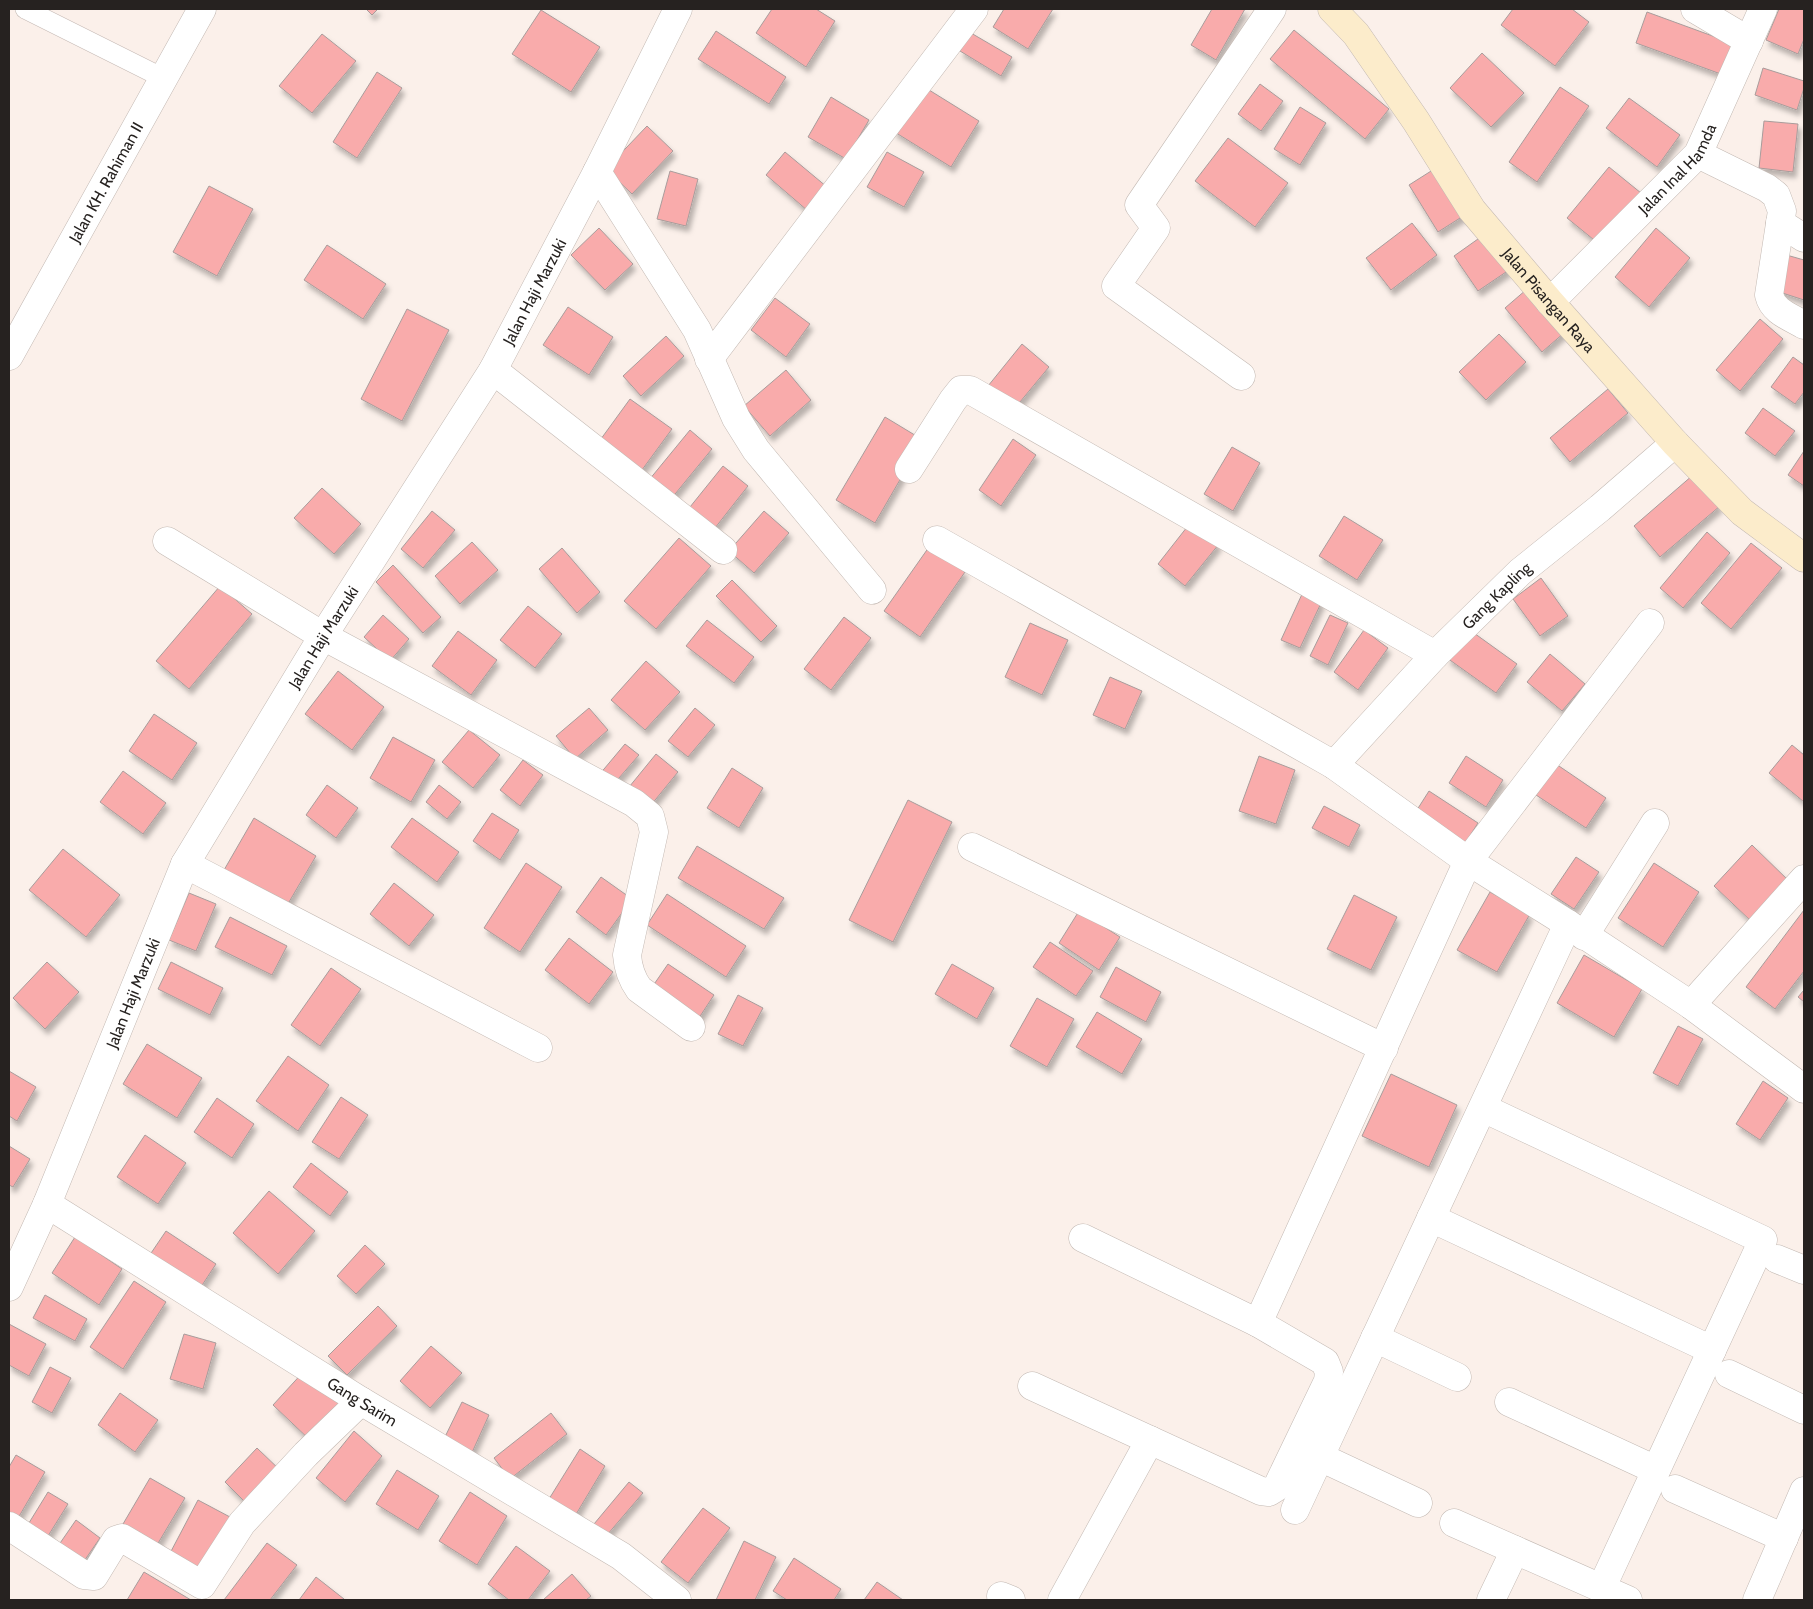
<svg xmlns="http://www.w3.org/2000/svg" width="1813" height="1609" font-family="Cabin,sans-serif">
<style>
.building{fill:#f9abab;stroke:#a89c9b;filter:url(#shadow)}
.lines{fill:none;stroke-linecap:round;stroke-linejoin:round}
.lane-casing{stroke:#c3b9b3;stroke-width:20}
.street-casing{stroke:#c3b9b3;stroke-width:29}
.secondary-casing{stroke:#c3b9b3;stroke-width:29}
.lane{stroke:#fff;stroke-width:19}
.street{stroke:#fff;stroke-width:28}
.secondary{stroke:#fceccb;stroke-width:28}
.labels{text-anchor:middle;stroke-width:5;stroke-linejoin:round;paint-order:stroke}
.street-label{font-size:16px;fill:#262220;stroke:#fbf0ea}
</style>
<defs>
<filter id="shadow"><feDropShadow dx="3" dy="5.5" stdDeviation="2.5" flood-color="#0004"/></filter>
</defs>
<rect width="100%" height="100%" fill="#fbf0ea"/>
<g class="building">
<path d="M366,9H378L372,15Z"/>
<path d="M772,9H816L835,21L806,67L756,33Z"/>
<path d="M1004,9H1053L1028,49L993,27Z"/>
<path d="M1212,9H1245L1216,60L1191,45Z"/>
<path d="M1513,9H1572L1589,22L1555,66L1501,25Z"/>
<path d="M1779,9H1804V39L1798,54L1766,40Z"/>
<path d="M541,10L600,47L571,92L512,54Z"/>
<path d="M1647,12L1740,46L1729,77L1636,43Z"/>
<path d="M1294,30L1389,109L1365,139L1270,59Z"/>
<path d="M716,31L786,77L769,104L698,59Z"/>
<path d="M971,33L1012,57L1001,76L960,51Z"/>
<path d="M322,34L356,61L312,113L279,86Z"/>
<path d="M1482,53L1524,93L1491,127L1450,88Z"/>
<path d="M1763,68L1804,81V88L1797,110L1755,95Z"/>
<path d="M377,72L402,88L357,158L333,142Z"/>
<path d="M1260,84L1283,101L1261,131L1238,114Z"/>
<path d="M921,85L979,121L951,167L893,131Z"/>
<path d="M1560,87L1589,106L1537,182L1509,162Z"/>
<path d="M831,97L869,120L846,159L808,137Z"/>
<path d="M1629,98L1680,135L1657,167L1606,128Z"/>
<path d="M1300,107L1326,123L1300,165L1274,149Z"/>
<path d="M1764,121L1798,124L1793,172L1759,168Z"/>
<path d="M647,126L673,151L632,194L606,169Z"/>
<path d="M1228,138L1288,183L1255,227L1195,181Z"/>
<path d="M785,152L827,187L808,211L766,175Z"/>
<path d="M887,152L924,172L904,207L867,187Z"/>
<path d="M1439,166L1468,213L1438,232L1409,185Z"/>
<path d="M1609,167L1641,193L1599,244L1567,218Z"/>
<path d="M670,171L698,179L686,226L657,219Z"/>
<path d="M209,186L253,209L217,276L173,252Z"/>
<path d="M1412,223L1437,255L1391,290L1366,258Z"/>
<path d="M599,228L633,264L605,290L571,255Z"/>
<path d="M1656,228L1690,258L1649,307L1615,277Z"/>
<path d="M1485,234L1509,270L1478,291L1454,256Z"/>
<path d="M327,245L386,284L363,319L304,280Z"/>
<path d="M1783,254L1804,260V300L1773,290Z"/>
<path d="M1534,283L1572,326L1542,352L1505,308Z"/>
<path d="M775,298L810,324L786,357L751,330Z"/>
<path d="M568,307L613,337L589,375L543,345Z"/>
<path d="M407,309L449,330L402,421L361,399Z"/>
<path d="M1760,319L1783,339L1740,391L1716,370Z"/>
<path d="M1499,334L1526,362L1486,400L1459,372Z"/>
<path d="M666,336L684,356L641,396L623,376Z"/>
<path d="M1022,344L1049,367L1015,408L988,386Z"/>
<path d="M1793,357L1804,365V392L1795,404L1771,387Z"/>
<path d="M786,370L811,400L770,436L744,406Z"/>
<path d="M1608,389L1628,413L1570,462L1550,438Z"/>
<path d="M630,399L672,429L639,474L598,443Z"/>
<path d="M1763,408L1795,431L1775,456L1745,433Z"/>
<path d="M885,417L923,440L875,523L836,500Z"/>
<path d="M690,430L712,449L671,499L649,480Z"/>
<path d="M1013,439L1036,455L1001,506L979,490Z"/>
<path d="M1232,447L1260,463L1233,511L1204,494Z"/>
<path d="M1804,451V486L1788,475Z"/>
<path d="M723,466L748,486L715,528L690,507Z"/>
<path d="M1693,475L1720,506L1660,557L1634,526Z"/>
<path d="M322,488L361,524L334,554L294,518Z"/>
<path d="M432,511L455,530L423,568L401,549Z"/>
<path d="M764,511L789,533L754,573L729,551Z"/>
<path d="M1344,516L1383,540L1357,580L1319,556Z"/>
<path d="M1191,522L1219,544L1185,586L1158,564Z"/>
<path d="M1707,532L1730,553L1683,608L1660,588Z"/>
<path d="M679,538L711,566L656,629L624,601Z"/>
<path d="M472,542L498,570L460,604L435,576Z"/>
<path d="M1751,543L1782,568L1731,629L1701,603Z"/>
<path d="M929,547L965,572L920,637L884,611Z"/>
<path d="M562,548L600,592L577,613L539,569Z"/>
<path d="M393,565L441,617L423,633L376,582Z"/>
<path d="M1541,578L1568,616L1540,636L1513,599Z"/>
<path d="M732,580L777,626L761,642L716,596Z"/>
<path d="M220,586L252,614L189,689L156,661Z"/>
<path d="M1303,592L1322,601L1300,648L1281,640Z"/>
<path d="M528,606L562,634L535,668L500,640Z"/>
<path d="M383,615L409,639L390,661L364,637Z"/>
<path d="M1330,615L1348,623L1328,665L1310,656Z"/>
<path d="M844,617L871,638L831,690L804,669Z"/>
<path d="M707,620L754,657L734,683L686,646Z"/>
<path d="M1030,623L1068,640L1042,695L1005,677Z"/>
<path d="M1467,628L1517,664L1496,693L1447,658Z"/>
<path d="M1364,630L1388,648L1358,690L1334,672Z"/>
<path d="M458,631L497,660L471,695L432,666Z"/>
<path d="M1550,654L1585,684L1562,711L1527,682Z"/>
<path d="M646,661L680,692L645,730L611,700Z"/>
<path d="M338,671L384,707L352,750L305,714Z"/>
<path d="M1110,677L1142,691L1125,729L1093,715Z"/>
<path d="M589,708L608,730L575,759L556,736Z"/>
<path d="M695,708L715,725L688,757L668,741Z"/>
<path d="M154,714L197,743L172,780L129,751Z"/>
<path d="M469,730L500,755L473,788L442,762Z"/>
<path d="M393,737L435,760L411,802L370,778Z"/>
<path d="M625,744L639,755L612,786L599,775Z"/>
<path d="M1792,745L1804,755V802L1769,773Z"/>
<path d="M656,754L678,772L647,810L625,792Z"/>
<path d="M1259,756L1295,770L1276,824L1239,811Z"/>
<path d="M1466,756L1503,780L1486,807L1449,783Z"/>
<path d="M523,760L543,775L520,806L500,790Z"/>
<path d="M1556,764L1606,798L1586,828L1536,795Z"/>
<path d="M732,768L763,788L739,828L707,808Z"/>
<path d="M123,771L166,803L143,834L100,802Z"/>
<path d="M327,785L358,808L336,838L306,815Z"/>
<path d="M439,785L461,802L447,819L426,802Z"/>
<path d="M1429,791L1478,823L1464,845L1415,813Z"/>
<path d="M908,800L952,822L893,942L849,920Z"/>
<path d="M1324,806L1360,825L1349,847L1312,828Z"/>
<path d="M492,813L519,830L500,860L473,841Z"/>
<path d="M254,818L316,856L282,914L220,877Z"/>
<path d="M412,818L459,852L437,882L391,847Z"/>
<path d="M1752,845L1790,882L1752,922L1714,886Z"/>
<path d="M697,846L784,898L764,929L678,878Z"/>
<path d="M63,849L120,895L86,937L29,890Z"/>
<path d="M1576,857L1599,872L1574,909L1551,894Z"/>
<path d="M526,863L562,887L520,952L484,928Z"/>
<path d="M1654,863L1699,892L1663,947L1618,918Z"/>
<path d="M601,877L632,899L606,935L576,912Z"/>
<path d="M394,883L434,915L409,946L370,914Z"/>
<path d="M1490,892L1530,914L1497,972L1457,950Z"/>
<path d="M189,893L216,904L196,951L169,940Z"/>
<path d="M667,894L746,946L726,977L647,925Z"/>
<path d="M1354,895L1397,917L1371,970L1327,949Z"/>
<path d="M1804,910V971L1775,1009L1746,987Z"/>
<path d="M1079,911L1120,937L1099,970L1059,943Z"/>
<path d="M230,917L287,946L272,975L215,947Z"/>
<path d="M569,938L613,972L589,1004L545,970Z"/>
<path d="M1050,942L1093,971L1076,996L1033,967Z"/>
<path d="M1584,955L1642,989L1614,1037L1557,1003Z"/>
<path d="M47,962L79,992L45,1029L13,998Z"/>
<path d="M171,962L223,988L210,1015L158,989Z"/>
<path d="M668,964L714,995L695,1024L648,993Z"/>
<path d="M952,964L994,988L977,1019L935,994Z"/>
<path d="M1116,967L1161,992L1146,1022L1100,997Z"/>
<path d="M331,968L361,989L320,1046L291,1025Z"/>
<path d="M1804,990V1002L1798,997Z"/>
<path d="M738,995L763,1008L743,1046L718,1034Z"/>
<path d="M1037,998L1074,1019L1047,1067L1010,1046Z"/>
<path d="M1097,1012L1142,1039L1122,1074L1076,1047Z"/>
<path d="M1678,1026L1703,1039L1678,1086L1653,1073Z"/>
<path d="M147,1044L202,1078L177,1118L123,1084Z"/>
<path d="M288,1056L329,1085L298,1131L256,1101Z"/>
<path d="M9,1071L36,1087L17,1121L9,1116Z"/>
<path d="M1391,1074L1457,1105L1429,1167L1362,1136Z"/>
<path d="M1763,1081L1788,1098L1760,1140L1736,1124Z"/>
<path d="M341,1097L368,1115L339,1159L312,1142Z"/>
<path d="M217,1098L254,1124L232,1158L194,1132Z"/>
<path d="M145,1135L186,1163L158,1204L117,1177Z"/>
<path d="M9,1146L30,1159L13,1187L9,1185Z"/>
<path d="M311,1163L348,1192L330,1216L293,1187Z"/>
<path d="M269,1191L315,1231L278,1274L233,1233Z"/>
<path d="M166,1231L216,1264L195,1296L145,1262Z"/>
<path d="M75,1237L122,1269L99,1305L52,1273Z"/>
<path d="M365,1245L385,1264L356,1294L337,1276Z"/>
<path d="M134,1281L166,1302L123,1369L90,1347Z"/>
<path d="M45,1295L87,1319L75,1341L33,1318Z"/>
<path d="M378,1306L397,1326L347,1375L328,1356Z"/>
<path d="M9,1324L46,1344L29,1376L9,1365Z"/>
<path d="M184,1334L216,1343L203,1389L170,1379Z"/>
<path d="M431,1346L462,1373L430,1408L400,1381Z"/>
<path d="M50,1367L71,1378L52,1413L32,1402Z"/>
<path d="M305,1370L344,1406L312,1442L273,1405Z"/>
<path d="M120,1393L158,1420L135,1452L98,1425Z"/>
<path d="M462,1402L489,1415L470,1457L442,1443Z"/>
<path d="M551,1413L567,1434L510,1479L494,1458Z"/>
<path d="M354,1431L382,1456L345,1502L316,1478Z"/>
<path d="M257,1448L283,1473L250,1507L225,1482Z"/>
<path d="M580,1449L605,1466L575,1516L549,1499Z"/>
<path d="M16,1455L45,1472L14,1525L9,1522V1467Z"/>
<path d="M397,1470L439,1496L418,1530L376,1504Z"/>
<path d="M150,1478L185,1498L157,1545L123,1524Z"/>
<path d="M629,1482L643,1493L607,1535L594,1524Z"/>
<path d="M48,1492L68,1504L43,1544L24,1531Z"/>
<path d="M470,1492L507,1516L477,1565L439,1541Z"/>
<path d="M198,1500L230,1517L199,1574L168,1557Z"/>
<path d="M703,1508L730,1528L688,1583L661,1562Z"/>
<path d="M76,1520L100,1538L80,1567L56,1549Z"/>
<path d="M744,1541L776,1557L755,1600H716Z"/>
<path d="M267,1543L297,1565L270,1600H224Z"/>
<path d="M516,1546L550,1571L528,1600H509L488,1584Z"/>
<path d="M794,1558L841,1589L834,1600H787L773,1591Z"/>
<path d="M144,1572L191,1600H127Z"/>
<path d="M572,1574L591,1596L586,1600H543Z"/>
<path d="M316,1577L344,1599L342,1600H299Z"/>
<path d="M877,1582L903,1600H864Z"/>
</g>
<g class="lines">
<defs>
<path id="lane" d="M25,9L163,78"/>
<g id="street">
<path d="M1695,9L1749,41"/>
<path d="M1698,154L1767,188L1776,195L1782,211L1769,295C1773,312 1791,317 1804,325"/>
<path d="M597,172L697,330L736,418L756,450L872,590"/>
<path d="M1780,223L1804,238"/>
<path id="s1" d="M1550,302L1698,154L1763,9"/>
<path id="s2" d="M9,356L202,9"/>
<path d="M709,359L974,9"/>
<path d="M493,370L723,550"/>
<path d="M1241,376L1116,286L1156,228L1139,205L1272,9"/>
<path d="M909,469L953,400L961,390H970L1435,655"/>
<path d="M937,540L1334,765L1468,861L1568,924L1691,1005L1804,1089"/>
<path d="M167,541L323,636L634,803L650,816L654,832L627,955C628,968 631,978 639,989L691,1027"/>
<path id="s3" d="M1334,765L1435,655L1520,572L1600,508L1675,443"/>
<path d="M972,847L1384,1048"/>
<path d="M185,864L538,1048"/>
<path d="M1584,936L1655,823"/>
<path d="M1691,1005L1804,879"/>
<path d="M1483,1108L1763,1240L1601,1589"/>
<path id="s4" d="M47,1204L361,1401L621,1556L677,1600"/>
<path d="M1431,1218L1712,1350"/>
<path d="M1083,1238L1258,1323L1468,861L1650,623"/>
<path d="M1777,1259L1804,1270"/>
<path id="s5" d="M9,1287L47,1204L185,864L323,636L493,370L597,172L678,9"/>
<path d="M1375,1338L1457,1377"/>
<path d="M1729,1374L1804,1410"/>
<path d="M1032,1386L1261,1491L1269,1492L1277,1487L1328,1381L1329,1372L1325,1362L1258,1323"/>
<path d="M1509,1402L1656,1470"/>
<path d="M1320,1457L1418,1503"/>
<path d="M1675,1489L1784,1538"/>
<path d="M1295,1510L1568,924"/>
<path d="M1454,1523L1628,1600"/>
<path d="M9,1526L84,1575L94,1576L116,1540L122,1538L202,1585L242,1523L306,1454L361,1401"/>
<path d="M1001,1596L1011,1600"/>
<path d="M1062,1600L1150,1440"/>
<path d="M1491,1600L1515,1550"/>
<path d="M1757,1600L1804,1491"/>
</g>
<g id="secondary">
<path id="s6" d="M1332,9L1356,34L1416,121L1472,210L1550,302L1675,443L1742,512L1804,558"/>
</g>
</defs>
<use href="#lane" class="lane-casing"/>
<use href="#street" class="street-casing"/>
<use href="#secondary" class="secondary-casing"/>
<use href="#lane" class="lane"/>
<use href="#street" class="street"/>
<use href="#secondary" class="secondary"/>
</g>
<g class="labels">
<g class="street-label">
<text dy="6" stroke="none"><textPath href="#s1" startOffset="185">Jalan Inal Hamda</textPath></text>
<text dy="6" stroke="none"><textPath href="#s2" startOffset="199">Jalan KH. Rahiman II</textPath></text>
<text dy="6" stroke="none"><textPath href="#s5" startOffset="1129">Jalan Haji Marzuki</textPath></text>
<text dy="6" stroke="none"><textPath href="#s6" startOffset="364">Jalan Pisangan Raya</textPath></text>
<text dy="6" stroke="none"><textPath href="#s3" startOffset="235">Gang Kapling</textPath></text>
<text dy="6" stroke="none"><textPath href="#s5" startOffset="724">Jalan Haji Marzuki</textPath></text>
<text dy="6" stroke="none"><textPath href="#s5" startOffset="319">Jalan Haji Marzuki</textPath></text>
<text dy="6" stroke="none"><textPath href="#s4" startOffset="372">Gang Sarim</textPath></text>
</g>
</g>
<rect width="1813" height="1609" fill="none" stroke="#262220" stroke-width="20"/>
</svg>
